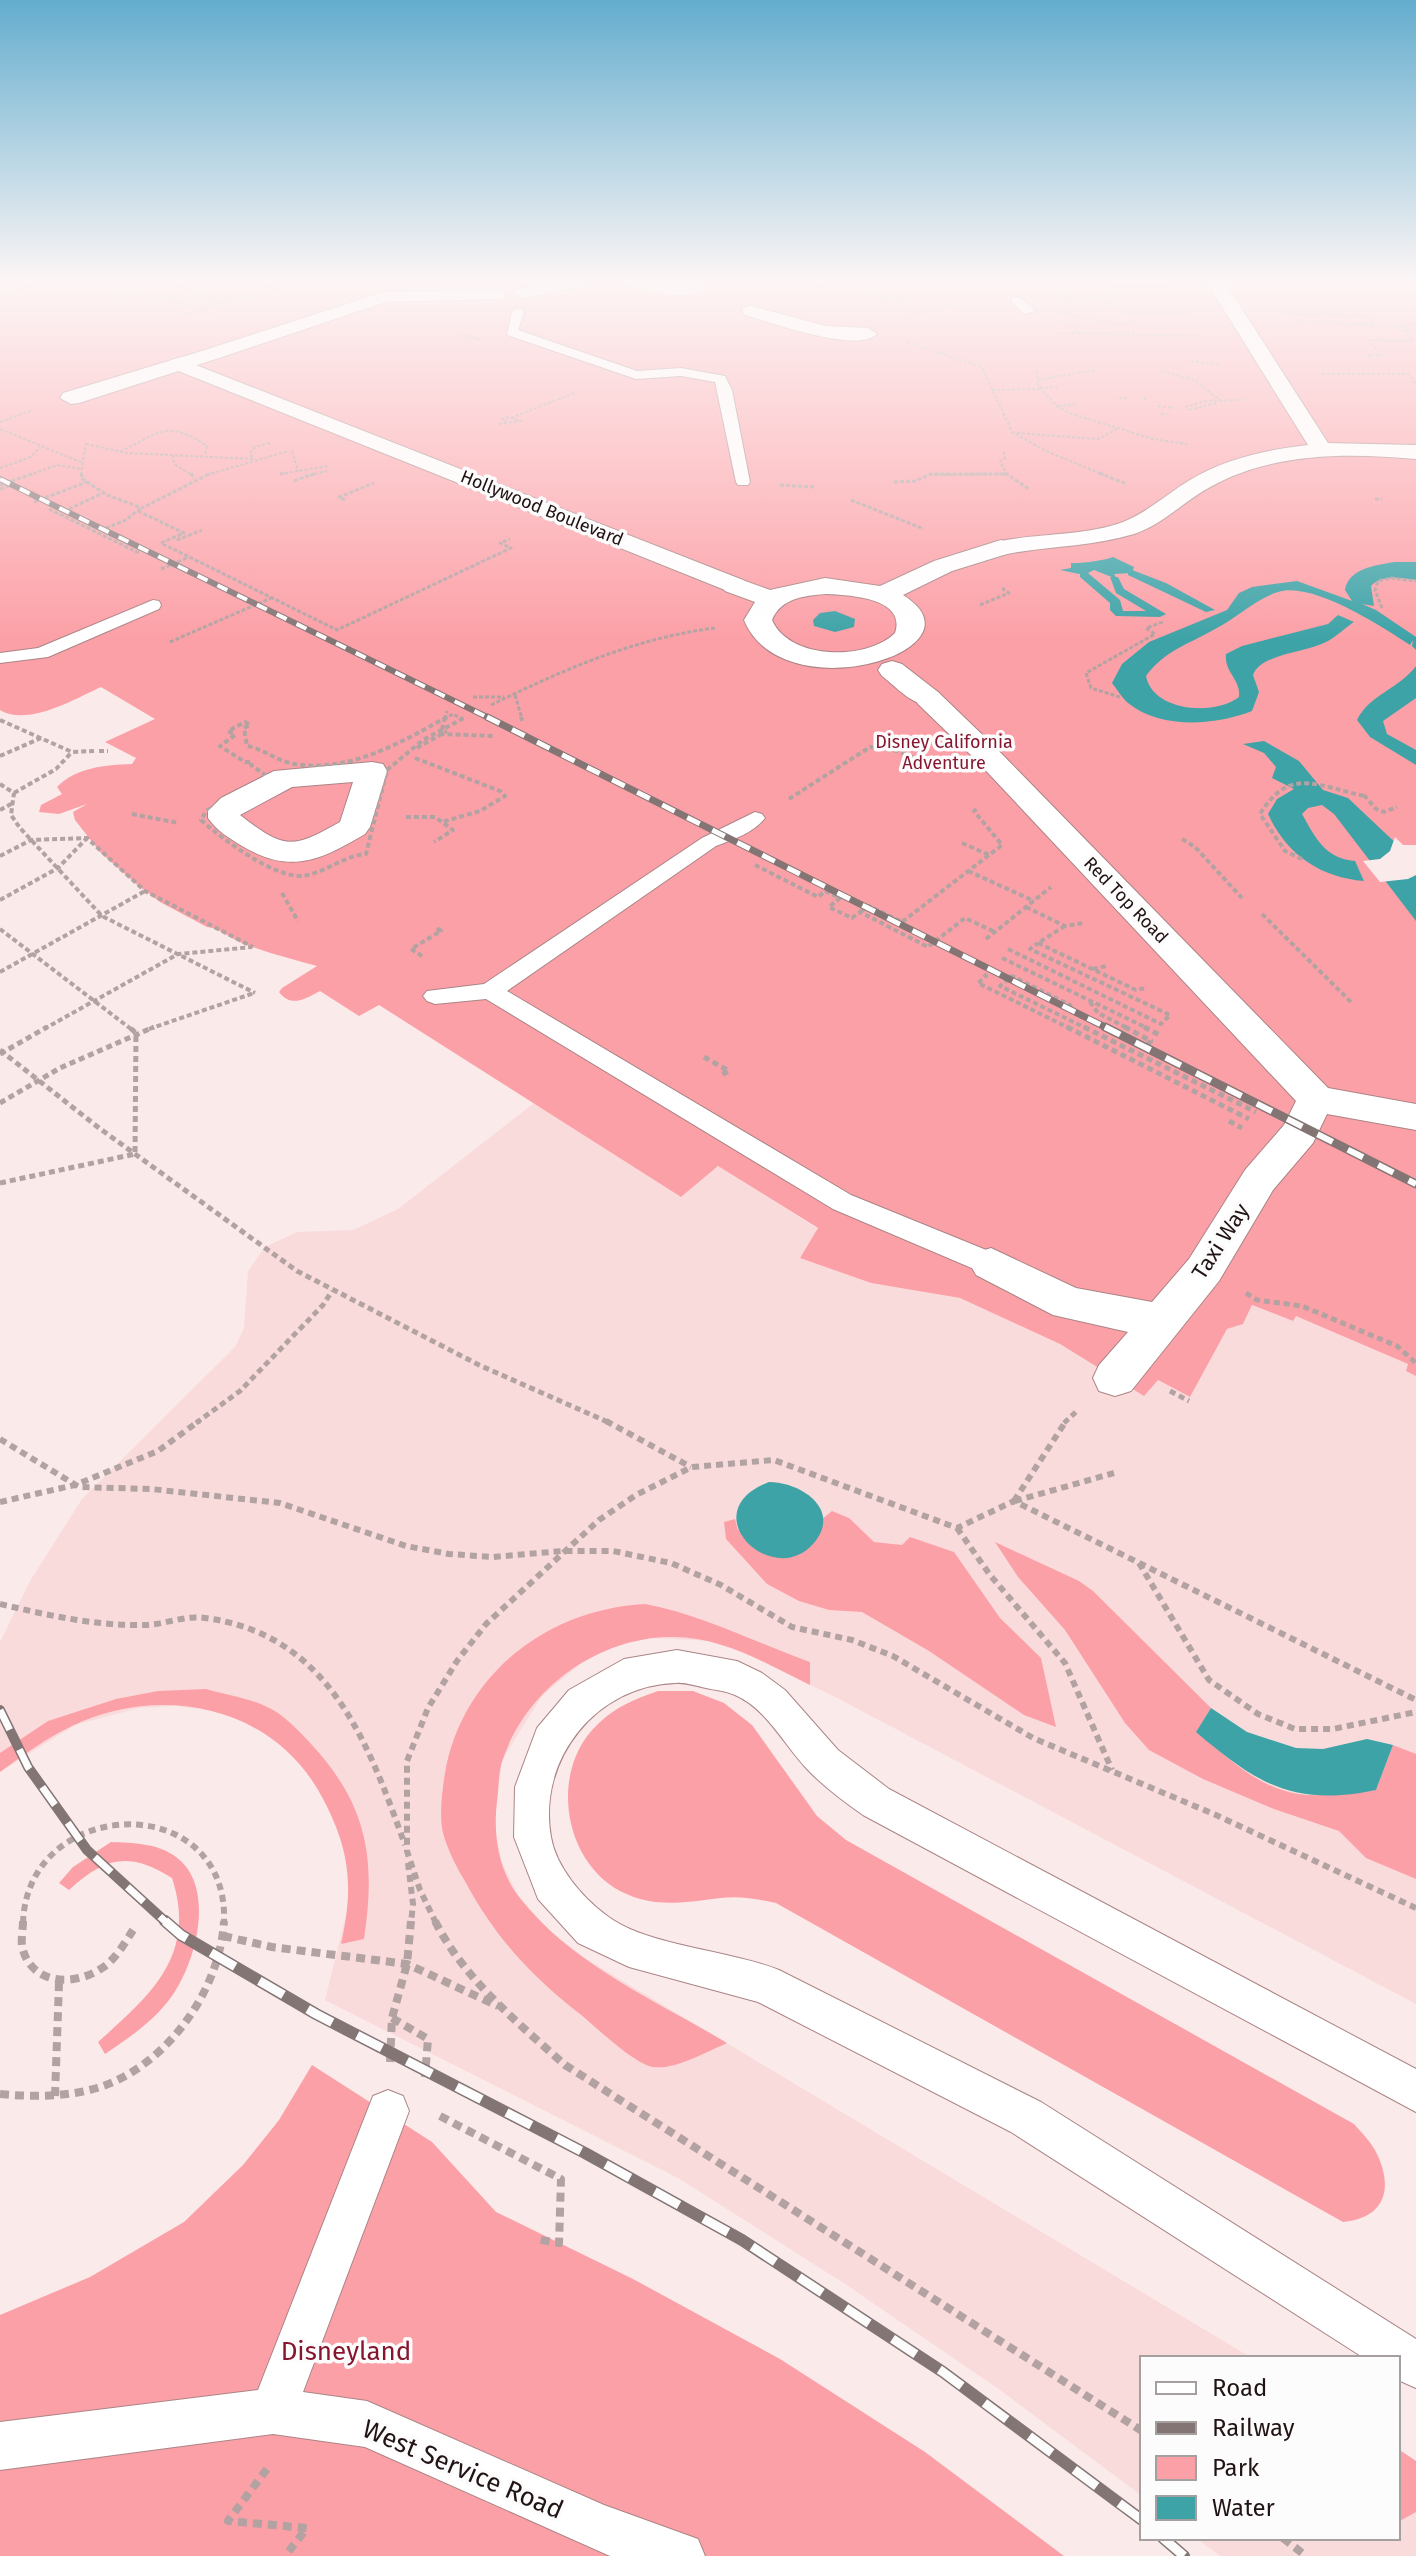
<svg xmlns="http://www.w3.org/2000/svg" width="1416" height="2556" font-family="'Fira Sans',sans-serif">
<style>
.built{fill:#fadbdc}
.green{fill:#fca0a7}
.water{fill:#3ea3a7}
.pier{fill:#fbeaea}
.lines{fill:none;stroke-linecap:round;stroke-linejoin:round}
.stream{fill:#3ea3a7;fill-rule:evenodd}
.service-casing{stroke:#ab8486;stroke-width:2}
.pedestrian-casing{stroke:#ab8486;stroke-width:2}
.minor-casing{stroke:#ab8486;stroke-width:2}
.path-far5{stroke:#b2a2a2;stroke-width:2;stroke-dasharray:3 2;stroke-linecap:butt}
.path-far4{stroke:#b2a2a2;stroke-width:3;stroke-dasharray:4 2;stroke-linecap:butt}
.path-far3{stroke:#b2a2a2;stroke-width:4;stroke-dasharray:5 3;stroke-linecap:butt}
.path-far2{stroke:#b2a2a2;stroke-width:5;stroke-dasharray:6 4;stroke-linecap:butt}
.path-far1{stroke:#b2a2a2;stroke-width:6;stroke-dasharray:7 5;stroke-linecap:butt}
.path{stroke:#b2a2a2;stroke-width:8;stroke-dasharray:9 6;stroke-linecap:butt}
.service{fill:#fff;fill-rule:evenodd}
.pedestrian{fill:#fff;fill-rule:evenodd}
.minor{fill:#fff;fill-rule:evenodd}
.rail-far4-casing{stroke:#847575;stroke-width:6}
.rail-far3-casing{stroke:#847575;stroke-width:7}
.rail-far2-casing{stroke:#847575;stroke-width:9}
.rail-far1-casing{stroke:#847575;stroke-width:10}
.rail-casing{stroke:#847575;stroke-width:12}
.rail-far4{stroke:#fcfcfc;stroke-width:4;stroke-dasharray:11;stroke-linecap:butt}
.rail-far3{stroke:#fcfcfc;stroke-width:5;stroke-dasharray:14;stroke-linecap:butt}
.rail-far2{stroke:#fcfcfc;stroke-width:6;stroke-dasharray:17;stroke-linecap:butt}
.rail-far1{stroke:#fcfcfc;stroke-width:7;stroke-dasharray:22;stroke-linecap:butt}
.rail{stroke:#fcfcfc;stroke-width:9;stroke-dasharray:28;stroke-linecap:butt}
.labels{text-anchor:middle;stroke-width:7;stroke-linejoin:round;paint-order:stroke}
.far-street-label{font-size:18px;fill:#221314;stroke:#fcfcfc}
.far-park-label{font-size:18px;fill:#86162f;stroke:#fcfcfc}
.street-label{font-size:22px;fill:#221314;stroke:#fcfcfc}
.near-park-label{font-size:26px;fill:#86162f;stroke:#fcfcfc}
.near-street-label{font-size:26px;fill:#221314;stroke:#fcfcfc}
</style>
<rect width="100%" height="100%" fill="#fbeaea"/>
<g class="built">
<path d="M534,1103L681,1197L718,1166L818,1229L800,1258L871,1283L960,1298L1060,1344L1115,1378L1157,1380L1190,1397L1227,1329L1243,1324L1252,1305L1292,1321L1296,1315L1408,1364L1406,1371L1416,1376V2004L839,1699L745,1653L711,1641L649,1638L626,1642L586,1659L542,1696L502,1760L494,1826L502,1863L519,1897L552,1933L588,1960L1252,2358H1142V2496L1000,2390L845,2284L678,2178L325,2000L350,1899L347,1859L337,1825L320,1792L305,1769L270,1735L241,1720L211,1711L177,1706L139,1708L75,1725L0,1772V1642L30,1581L82,1499L235,1347L244,1328L248,1271L265,1247L297,1232L353,1230L398,1209Z"/>
<path d="M1398,2449L1416,2461V2556H1220L1196,2538H1398Z"/>
</g>
<g class="green">
<path d="M0,281H1416V1376L1406,1371L1408,1364L1296,1316L1293,1321L1252,1305L1243,1324L1227,1329L1190,1397L1158,1380L1144,1396L1060,1344L960,1298L871,1283L800,1258L818,1228L718,1166L681,1197L379,1005L359,1016L320,991C305,999 291,1008 279,992L282,988L317,966C292,959 267,953 242,943C230,938 219,928 207,927L160,902L135,883L100,852L75,820L73,812L87,804L59,814L39,812L41,805L62,794L57,787C77,767 105,765 132,764L136,758L105,742L155,719L101,687C75,699 27,727 0,710Z"/>
<path d="M832,1511L849,1518L874,1542L902,1545L910,1537L954,1552L1000,1618L1041,1658L1056,1727L1024,1715L929,1651L862,1612L829,1610L799,1601L767,1584L726,1539L724,1522L735,1519L738,1530H821L822,1519Z"/>
<path d="M995,1542L1079,1581L1093,1591L1211,1708L1197,1731C1228,1759 1264,1793 1308,1795C1330,1796 1354,1792 1376,1790L1393,1745L1416,1754V1879L1366,1858L1339,1831L1274,1809L1203,1779L1149,1750L1125,1723L1065,1630L1018,1577Z"/>
<path d="M645,1604C703,1615 754,1642 810,1662V1685C765,1663 720,1635 668,1637C596,1639 527,1689 503,1759C498,1771 499,1788 497,1801C493,1834 498,1871 520,1898C571,1964 657,2001 727,2043C706,2052 676,2070 653,2067C634,2064 596,2027 580,2014C531,1976 495,1937 466,1883C457,1868 448,1851 443,1833C439,1815 442,1792 445,1773C462,1675 547,1609 645,1604Z"/>
<path d="M206,1689C225,1695 246,1697 265,1706C284,1714 298,1730 312,1745C368,1806 376,1860 364,1939L341,1944C354,1887 350,1849 322,1797C274,1706 162,1683 72,1726C47,1738 23,1755 0,1772V1753L48,1721L116,1699L158,1691Z"/>
<path d="M658,1691H693L724,1703L752,1725L817,1816L846,1840L1354,2124C1362,2133 1372,2143 1377,2154C1394,2190 1384,2218 1343,2222L776,1903C758,1899 740,1896 721,1898C685,1902 655,1909 620,1891C562,1860 549,1768 599,1723C617,1706 635,1699 658,1691Z"/>
<path d="M111,1842C133,1843 158,1843 176,1857C214,1885 198,1953 177,1988C161,2016 132,2036 105,2054L98,2042C152,1994 197,1955 172,1878C129,1851 105,1857 69,1890L59,1883L73,1867Z"/>
<path d="M312,2065L432,2142L496,2212L633,2279L780,2359L925,2452L1064,2556H0V2315L90,2277L184,2222L243,2165L279,2120Z"/>
<path d="M1398,2449L1416,2461V2512L1398,2522Z"/>
</g>
<g class="water">
<path d="M1113,557L1134,567L1132,573L1114,574L1117,579L1094,570L1084,575L1060,570L1071,568V563C1079,564 1108,560 1113,557Z"/>
<path d="M1395,562H1416V580C1401,578 1382,574 1371,586L1374,606L1362,604L1376,610L1416,637V650L1412,646L1413,640L1410,645C1381,626 1312,581 1278,592C1255,599 1237,618 1215,629C1189,644 1164,651 1146,676C1153,712 1215,716 1239,697C1241,679 1224,673 1226,654L1242,646L1328,624L1338,615L1354,622C1345,628 1337,636 1328,641C1307,653 1261,653 1253,675L1259,692L1252,711C1217,725 1161,730 1128,703C1122,698 1117,689 1112,683L1122,664L1149,642L1227,610L1239,593L1252,587L1297,581L1352,601L1345,590C1348,569 1375,565 1395,562Z"/>
<path d="M835,611L855,619L854,627L835,632L814,626L813,620L820,613Z"/>
<path d="M1416,666V698L1383,721L1387,734L1416,750V765L1370,737L1357,720C1369,695 1400,688 1416,666Z"/>
<path d="M1264,741L1299,761L1323,790L1348,798L1402,849H1416V921L1334,814L1322,805L1308,808L1302,814C1316,839 1325,858 1355,861L1364,881C1320,877 1287,855 1268,814L1277,799L1294,789L1272,778L1276,767L1264,753L1243,744Z"/>
<path d="M769,1482C801,1482 843,1510 813,1544C772,1590 691,1512 769,1482Z"/>
<path d="M1211,1708L1247,1732L1296,1748L1323,1749L1367,1739L1393,1745L1376,1790C1294,1807 1257,1784 1196,1732Z"/>
</g>
<path class="pier" d="M1395,837L1403,845H1416V875L1408,879L1380,882L1363,861L1380,859L1390,851Z"/>
<g class="lines">
<g class="stream">
<path d="M1132,570L1166,583L1215,610L1206,612L1128,575V571Z"/>
<path d="M1080,573H1088L1120,600L1123,611H1146L1116,593L1110,577H1118L1124,589L1166,614L1160,617L1116,616L1110,610V603L1080,577Z"/>
</g>
<defs>
<g id="service">
<path d="M1012,297H1020L1035,311L1025,314L1012,303Z"/>
<path d="M518,308L524,312L518,330L637,371L681,368L725,376L732,390L750,482L748,485H738L736,482L715,382L681,376L636,379L507,335L512,312Z"/>
<path d="M153,600L159,601L161,605L159,609L48,657L0,663V653L38,648Z"/>
<path d="M755,812L762,814L765,818C753,833 734,839 716,846L507,991L851,1195L1001,1256L1005,1264L1001,1272L991,1275L981,1272L833,1209L486,999L435,1004L427,1001L423,996L427,991L484,984L702,838Z"/>
<path d="M677,1650L737,1661L762,1673L785,1690L838,1750L889,1789L1416,2069V2112L863,1815C843,1801 823,1786 807,1769C784,1745 766,1708 735,1695C726,1691 715,1690 706,1688C696,1686 685,1682 676,1683C597,1685 537,1759 551,1837C556,1867 582,1897 606,1915C645,1946 730,1950 779,1970L1041,2102L1416,2339V2388L1398,2380V2358H1364L1011,2132L758,2002L629,1967L578,1943L538,1899L533,1886L514,1837L515,1787L537,1728L569,1690L624,1659Z"/>
<path d="M388,2090L403,2096L409,2111L303,2392L367,2401L604,2505L698,2539L705,2556H610L365,2447L273,2434L0,2470V2422L258,2390L373,2096Z"/>
</g>
<g id="pedestrian">
<path d="M554,281H588L585,285L524,298L515,293L518,289Z"/>
<path d="M625,281L695,283L704,288C688,303 648,290 628,285Z"/>
<path d="M1206,281H1224L1328,443L1416,445V459C1347,453 1275,452 1212,486C1185,500 1164,524 1134,534C1091,547 1045,546 1001,555L992,553L989,548L992,543L1001,541C1040,533 1085,536 1123,522C1148,512 1168,493 1190,480C1226,458 1267,450 1308,445Z"/>
<path d="M496,290L502,291L505,295L502,299L386,302L222,357L215,359L205,353L208,349L384,292Z"/>
<path d="M751,306L826,326L868,328L877,334C858,354 770,322 745,315L742,311L745,307Z"/>
<path d="M178,358L743,580L747,585L743,590H725L171,368L168,364L171,360Z"/>
<path d="M928,690L938,692L994,746L1328,1088L1416,1104V1130L1327,1114L1313,1143L1273,1190L1219,1281L1131,1391L1115,1396L1099,1391L1093,1378L1099,1365L1128,1332L1053,1315L976,1275L970,1264L976,1253L991,1248L1076,1288L1152,1302L1189,1259L1245,1170L1284,1125L1296,1101L974,758L918,704L914,698L918,692Z"/>
</g>
<g id="minor">
<path d="M215,347L225,353L222,357L79,403L71,404L60,398L63,393Z"/>
<path d="M1001,540L1010,543L1014,548L1010,553L952,571L903,595C992,650 782,714 744,620L755,602L725,591L721,585L725,579L734,577L770,590L825,578L880,586L934,561ZM825,594C847,595 907,597 895,633C867,661 789,660 772,620C781,598 804,596 825,594Z"/>
<path d="M892,661L902,664L938,692L943,698L938,704C915,710 899,689 882,676L878,670L882,664Z"/>
<path d="M372,762L383,764L387,771L370,827L365,834C321,860 291,875 242,846C229,838 217,831 208,818V811L221,798L274,771ZM353,782L340,822C292,849 285,850 240,815L292,787Z"/>
</g>
</defs>
<use href="#service" class="service-casing"/>
<use href="#pedestrian" class="pedestrian-casing"/>
<use href="#minor" class="minor-casing"/>
<g class="path-far5">
<path d="M117,281L139,289L126,292L129,294H117L122,296"/>
<path d="M164,281L223,302L239,297L249,300"/>
<path d="M249,281L278,291"/>
<path d="M847,281L838,286L848,292"/>
<path d="M861,281L873,284L876,293"/>
<path d="M1115,281L1123,284L1100,296C1124,321 1156,313 1188,314"/>
<path d="M1119,286L1177,288"/>
<path d="M820,290L819,287H828"/>
<path d="M866,293L886,297L883,300"/>
<path d="M895,293L901,302"/>
<path d="M0,295L49,281"/>
<path d="M1067,297V290L1086,281"/>
<path d="M158,299L165,297L211,313"/>
<path d="M1070,302L1081,313"/>
<path d="M1063,313L1117,325L1135,322"/>
<path d="M186,314L222,302"/>
<path d="M1286,315H1298"/>
<path d="M1298,315L1366,316L1374,325L1299,321Z"/>
<path d="M904,319L913,318L917,312L950,305"/>
<path d="M1061,320L1077,328V334"/>
<path d="M1390,325L1408,327L1406,324H1416"/>
<path d="M1057,333L1202,336"/>
<path d="M478,340L463,335L480,339"/>
<path d="M907,342L982,367L1012,432L1046,451L1104,475"/>
<path d="M1371,357L1369,355H1380"/>
<path d="M1382,357L1370,340L1413,341L1404,330H1416"/>
<path d="M1191,361L1221,365"/>
<path d="M1095,370L1044,379L1038,381V386L1057,406L1069,413L1153,439L1187,444"/>
<path d="M1037,371L1038,381"/>
<path d="M1162,371L1194,380L1221,401"/>
<path d="M1322,374H1409L1416,384"/>
<path d="M1040,388L1060,387"/>
<path d="M992,390L1040,389"/>
<path d="M1119,398H1127"/>
<path d="M1144,399L1147,398"/>
<path d="M1058,406L1077,404"/>
<path d="M1158,406L1172,408"/>
<path d="M1185,407L1206,401L1241,400"/>
<path d="M1189,410L1216,403"/>
<path d="M1161,414H1167"/>
<path d="M511,418L574,393"/>
<path d="M0,422L32,410"/>
<path d="M499,424L521,421L508,417L502,419L507,421"/>
<path d="M0,429L83,463"/>
<path d="M1017,433L1098,439L1119,428"/>
<path d="M86,444L127,453L253,459L250,453L255,447L270,443"/>
<path d="M292,451L298,471"/>
<path d="M120,452C158,433 168,419 207,446L205,455"/>
<path d="M1004,452L1005,458L1000,461L1007,475"/>
<path d="M173,455L174,464L192,475"/>
<path d="M0,468L31,457L40,447"/>
<path d="M280,474L328,466"/>
<path d="M29,475L57,465L82,469"/>
<path d="M81,475L86,443"/>
<path d="M207,475L288,451"/>
<path d="M310,475L327,471"/>
<path d="M929,475L1006,474"/>
</g>
<g class="path-far4">
<path d="M82,473L81,478L107,495L142,508L211,473"/>
<path d="M191,473L194,479"/>
<path d="M1005,473L1029,489"/>
<path d="M1099,473L1127,484"/>
<path d="M280,474L287,473"/>
<path d="M294,481L316,473"/>
<path d="M894,482L915,481L931,474H1006"/>
<path d="M0,485L35,473"/>
<path d="M780,485L814,487"/>
<path d="M0,489L14,484L10,482"/>
<path d="M1375,499H1382"/>
<path d="M345,500L339,497L374,483"/>
<path d="M851,500L924,529"/>
<path d="M34,502L87,482"/>
<path d="M49,509L139,553"/>
<path d="M69,509L103,493"/>
<path d="M138,511L184,533L161,543L337,630L511,548L500,543L510,539"/>
<path d="M106,528L124,521L140,509"/>
<path d="M177,540L202,530"/>
<path d="M161,569L189,557"/>
<path d="M980,605L1009,593L1002,588"/>
<path d="M1382,608L1375,590L1378,581L1391,578L1416,581"/>
<path d="M170,642L271,598"/>
<path d="M515,695L522,719"/>
<path d="M473,697H504"/>
<path d="M1120,697L1091,688L1086,673L1155,634L1146,628L1163,622"/>
<path d="M491,705C563,670 635,638 715,628"/>
<path d="M444,719L453,714L462,719"/>
<path d="M445,719L447,711"/>
</g>
<g class="path-far3">
<path d="M445,717L441,734L495,736"/>
<path d="M447,717C400,743 349,773 294,764C277,761 264,749 247,746L244,728L250,725L245,722L228,731L235,735L220,746L245,762H252L251,765L268,777L206,811L201,820C222,839 280,883 308,875C329,870 344,856 366,854L387,770L423,740L462,719L459,717"/>
<path d="M521,717L522,721"/>
<path d="M0,720L72,752L94,751"/>
<path d="M417,748L447,731"/>
<path d="M99,751H108"/>
<path d="M0,756L41,738"/>
<path d="M415,758L500,791L505,796L480,811L442,822"/>
<path d="M0,784L14,793L11,815L20,828L102,916L255,993"/>
<path d="M14,793L56,769L72,752"/>
<path d="M1364,795L1376,809L1384,812L1397,807"/>
<path d="M789,799L870,747L897,751L931,765"/>
<path d="M0,810L13,803"/>
<path d="M132,814L179,823"/>
<path d="M406,817H435L453,830L434,842"/>
<path d="M1182,839L1195,847L1242,898"/>
<path d="M962,843L989,855"/>
<path d="M0,856L31,840L87,838L145,891L253,947"/>
<path d="M1302,859L1285,851L1260,814C1290,765 1319,787 1365,796"/>
<path d="M755,865L818,897L825,891L840,898L829,907L852,918L860,912L928,947L965,918L995,932"/>
<path d="M968,871L1034,901"/>
<path d="M282,893L298,921"/>
<path d="M0,900L58,868L86,839"/>
<path d="M1026,907L1065,926L1084,923"/>
<path d="M860,912L869,906L902,922L1002,845L974,811L978,808"/>
<path d="M1262,914L1353,1004"/>
<path d="M1065,926L1038,943L1136,990L1146,988"/>
<path d="M0,929L131,1029"/>
<path d="M986,939L1051,887"/>
<path d="M1008,949L1161,1024L1170,1015L1030,949L1038,943"/>
<path d="M422,956L411,949L441,931L435,927"/>
<path d="M1002,958L1149,1029"/>
<path d="M1093,969L1106,966"/>
<path d="M0,972L145,891"/>
<path d="M984,974L986,976L978,983L1071,1029"/>
<path d="M1090,1002L1098,1013L1129,1029"/>
<path d="M44,1029L178,954L252,947"/>
<path d="M149,1029L254,993"/>
<path d="M1088,1029L1000,986L1012,976L1070,1005L1077,1014L1107,1029"/>
</g>
<g class="path-far2">
<path d="M1067,1027L1249,1119"/>
<path d="M1084,1027L1256,1112"/>
<path d="M1103,1027L1144,1048L1151,1041L1125,1027"/>
<path d="M1144,1027L1160,1035"/>
<path d="M0,1050L99,1128L297,1271L479,1365L610,1423"/>
<path d="M0,1054L47,1027"/>
<path d="M704,1057L729,1071L719,1076"/>
<path d="M0,1103L60,1068L154,1027"/>
<path d="M1229,1121L1242,1128"/>
<path d="M0,1183L135,1154L136,1033L129,1027"/>
<path d="M1246,1293L1257,1300L1302,1306L1397,1346L1416,1363"/>
<path d="M1170,1391L1189,1401"/>
<path d="M196,1423L240,1391L323,1305L332,1291"/>
<path d="M1064,1423L1078,1410"/>
</g>
<g class="path-far1">
<path d="M606,1421L691,1467"/>
<path d="M0,1439L79,1487L151,1489L280,1503L406,1546L449,1554L493,1557L562,1551H613L671,1563L721,1585L792,1627L852,1640L893,1656L1033,1738L1216,1815L1416,1908"/>
<path d="M1014,1501L1066,1421"/>
<path d="M1015,1501L1114,1473"/>
<path d="M0,1502L75,1485L158,1451L199,1421"/>
<path d="M957,1528L990,1575L1065,1663L1112,1770"/>
<path d="M1139,1563L1209,1680L1258,1714L1295,1729H1333L1416,1712"/>
<path d="M0,1604C47,1615 95,1626 144,1625C164,1625 184,1615 205,1618C329,1634 368,1742 405,1845"/>
<path d="M408,1863L413,1904L411,1923"/>
<path d="M23,1923C27,1795 230,1788 224,1923"/>
<path d="M436,1923L420,1890L407,1851V1761L428,1708L457,1661L486,1624L599,1520L636,1495L692,1467L774,1460L957,1528L1014,1501L1416,1700"/>
</g>
<g class="path">
<path d="M23,1921C23,1929 21,1938 22,1946C30,1985 74,1987 102,1968C116,1959 124,1944 133,1930"/>
<path d="M435,1921C464,1979 517,2022 565,2065L1142,2431"/>
<path d="M223,1936L272,1947L407,1964L498,2006"/>
<path d="M392,2018L428,2039L425,2077"/>
<path d="M390,2062L392,2018L407,1964L411,1921"/>
<path d="M0,2094C33,2097 66,2097 97,2088C166,2067 220,1991 224,1921"/>
<path d="M55,2096L59,1983"/>
<path d="M440,2116L561,2179L559,2243L536,2239"/>
<path d="M267,2469L228,2521L307,2528L285,2556"/>
<path d="M1283,2538L1306,2556"/>
</g>
<use href="#service" class="service"/>
<use href="#pedestrian" class="pedestrian"/>
<use href="#minor" class="minor"/>
<defs>
<path id="rail-far4" d="M0,479L491,719"/>
<path id="rail-far3" d="M487,717L1109,1029"/>
<path id="rail-far2" d="M1105,1027L1416,1184"/>
<path id="rail-far1" d="M0,1710L28,1767L87,1850L167,1923"/>
<g id="rail">
<path d="M165,1921L181,1935L316,2014L585,2153L742,2240L943,2372L1142,2520"/>
<path d="M1163,2538L1184,2556"/>
</g>
</defs>
<use href="#rail-far4" class="rail-far4-casing"/>
<use href="#rail-far3" class="rail-far3-casing"/>
<use href="#rail-far2" class="rail-far2-casing"/>
<use href="#rail-far1" class="rail-far1-casing"/>
<use href="#rail" class="rail-casing"/>
<use href="#rail-far4" class="rail-far4"/>
<use href="#rail-far3" class="rail-far3"/>
<use href="#rail-far2" class="rail-far2"/>
<use href="#rail-far1" class="rail-far1"/>
<use href="#rail" class="rail"/>
</g>
<linearGradient id="sky" x2="0" y2="1"><stop stop-color="#64adce"/><stop offset="0.44" stop-color="#fdf6f6"/><stop offset="1" stop-color="#fdf6f6" stop-opacity="0"/></linearGradient>
<rect width="1416" height="639" fill="url(#sky)"/>
<g class="labels">
<g class="far-street-label">
<text transform="translate(542 508) rotate(22)" y="6">Hollywood Boulevard</text>
<text transform="translate(1126 900) rotate(46)" y="6">Red Top Road</text>
</g>
<g class="far-park-label">
<text x="944" y="748">Disney California<tspan x="944" dy="21">Adventure</tspan></text>
</g>
<g class="street-label">
<text transform="translate(1220 1241) rotate(-57)" y="8">Taxi Way</text>
</g>
<g class="near-park-label">
<text x="346" y="2360">Disneyland</text>
</g>
<g class="near-street-label">
<text transform="translate(463 2469) rotate(23)" y="9">West Service Road</text>
</g>
</g>
<rect x="1140" y="2356" width="260" height="184" fill="#fcfcfc" stroke="#a59f9f" stroke-width="2"/>
<rect x="1156" y="2382" width="40" height="12" fill="#ffffff" stroke="#a59f9f" stroke-width="2"/>
<text x="1212" y="2396" font-size="24" fill="#221314">Road</text>
<rect x="1156" y="2422" width="40" height="12" fill="#847575" stroke="#a59f9f" stroke-width="2"/>
<text x="1212" y="2436" font-size="24" fill="#221314">Railway</text>
<rect x="1156" y="2456" width="40" height="24" fill="#fca0a7" stroke="#a59f9f" stroke-width="2"/>
<text x="1212" y="2476" font-size="24" fill="#221314">Park</text>
<rect x="1156" y="2496" width="40" height="24" fill="#3ea3a7" stroke="#a59f9f" stroke-width="2"/>
<text x="1212" y="2516" font-size="24" fill="#221314">Water</text>
</svg>
